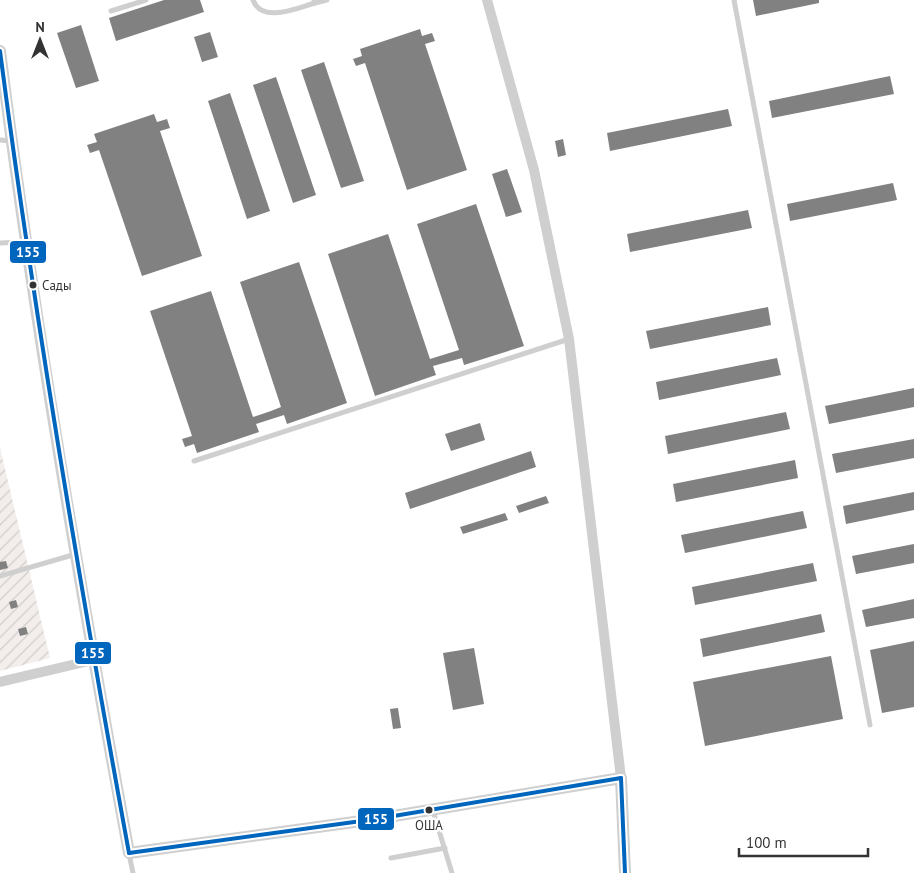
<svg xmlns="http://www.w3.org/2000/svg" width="914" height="873" font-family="'PT Sans',sans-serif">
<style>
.garden{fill:url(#garden-furrows)}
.building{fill:#818181}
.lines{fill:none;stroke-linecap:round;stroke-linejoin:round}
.service{stroke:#cfcfcf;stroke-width:5}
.minor{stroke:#cfcfcf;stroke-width:10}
.tertiary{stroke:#cfcfcf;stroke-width:12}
.bus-1-casing{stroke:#fff;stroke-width:8}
.bus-1{stroke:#0065bd;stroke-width:4}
.bus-dot{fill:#333;stroke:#fff;stroke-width:2}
.labels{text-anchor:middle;stroke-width:5;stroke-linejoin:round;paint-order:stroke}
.bus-label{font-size:13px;fill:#333;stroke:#fff;text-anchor:start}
.line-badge{stroke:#fff;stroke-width:2}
.badge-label{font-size:14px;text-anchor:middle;font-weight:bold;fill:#fff}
</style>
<defs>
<pattern id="garden-furrows" width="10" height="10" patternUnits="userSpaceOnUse" patternTransform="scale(1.25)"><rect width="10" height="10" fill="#f3eeec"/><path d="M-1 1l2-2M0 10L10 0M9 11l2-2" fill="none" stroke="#d1cdcb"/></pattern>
</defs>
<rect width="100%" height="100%" fill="#fff"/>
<path class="garden" d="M0,448L50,658L0,671Z"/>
<g class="building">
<path d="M164,0H200L204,12L116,41L109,18Z"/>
<path d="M753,0H819V3L756,16Z"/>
<path d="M81,25L99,81L76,88L57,33Z"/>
<path d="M420,29L422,36L432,33L435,41L425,44L467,170L407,190L365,63L356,66L353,59L362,56L360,49Z"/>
<path d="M210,32L218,57L202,62L194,37Z"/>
<path d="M324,62L364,181L341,188L301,70Z"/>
<path d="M890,76L894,94L772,118L769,101Z"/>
<path d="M276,77L316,195L293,203L253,85Z"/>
<path d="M230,93L270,211L247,219L208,101Z"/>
<path d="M728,109L732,126L610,151L607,133Z"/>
<path d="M154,114L157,122L167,119L170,128L160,131L202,256L142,276L99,150L90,153L87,145L97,142L94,134Z"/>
<path d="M563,139L566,155L558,157L555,141Z"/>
<path d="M507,169L522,212L506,217L492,174Z"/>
<path d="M893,183L897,200L790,221L787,204Z"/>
<path d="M476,204L524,346L464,365L462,358L433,366L436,375L375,396L328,254L388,234L430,359L459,350L417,224Z"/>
<path d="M748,210L752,228L630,252L627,234Z"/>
<path d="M299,262L347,403L287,424L284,415L256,424L259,432L197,453L194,444L185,447L182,439L192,436L150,311L211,291L253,417L271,411L281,407L240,282Z"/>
<path d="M768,307L771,325L650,349L646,331Z"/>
<path d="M777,358L781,375L659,400L656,382Z"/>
<path d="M914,388V407L829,424L825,406Z"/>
<path d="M786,412L790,429L668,454L665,436Z"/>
<path d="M480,423L485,440L451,451L445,434Z"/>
<path d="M914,439V458L836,473L832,454Z"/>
<path d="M531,451L536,467L410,509L405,493Z"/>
<path d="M795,460L798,478L676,502L673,484Z"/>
<path d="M914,492V510L846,524L843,506Z"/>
<path d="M546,496L549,503L519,513L516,506Z"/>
<path d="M803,511L807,528L685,553L681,535Z"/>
<path d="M505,513L508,520L463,534L460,527Z"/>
<path d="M914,544V563L856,574L852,556Z"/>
<path d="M6,561L8,568L0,570V562Z"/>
<path d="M813,563L817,581L695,605L692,587Z"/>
<path d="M914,599V618L866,627L862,610Z"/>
<path d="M16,600L18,607L11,609L9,602Z"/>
<path d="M821,614L825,632L703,657L700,639Z"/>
<path d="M26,627L28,634L20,636L18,629Z"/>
<path d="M914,641V707L882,713L870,650Z"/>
<path d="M474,648L484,704L453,710L443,653Z"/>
<path d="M831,656L843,719L705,746L693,682Z"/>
<path d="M398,708L401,728L393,729L390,709Z"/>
</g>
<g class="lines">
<g class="service">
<path d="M253,0C262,24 297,8 315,3"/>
<path d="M314,0L315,3L327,0"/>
<path d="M734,0L870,725"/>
<path d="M111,11L146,0"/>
<path d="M0,140L11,141"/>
<path d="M0,243L24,242"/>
<path d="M194,461L569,339"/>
<path d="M0,576L76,554"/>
<path d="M433,811L452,873"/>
<path d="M129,854L133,873"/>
<path d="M391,858L445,848"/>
</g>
<g class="minor">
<path d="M487,0L534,170L569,339L621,778"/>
<path d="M0,682L93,660"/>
</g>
<path class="tertiary" d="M0,51C34,320 80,587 129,853L376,819L621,778L625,873"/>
<defs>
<g id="bus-1">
<path d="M0,51C35,320 80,586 129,853"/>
<path d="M621,778L625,873"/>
<path d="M129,853L376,819L621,778"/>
</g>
</defs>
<use href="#bus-1" class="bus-1-casing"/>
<use href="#bus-1" class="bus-1"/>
</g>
<g class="bus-dot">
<circle cx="33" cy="285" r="4.5"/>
<circle cx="429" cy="810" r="4.5"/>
</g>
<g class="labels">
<g class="bus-label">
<text x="42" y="290">Сады</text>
<text x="429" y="830" text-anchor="middle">ОША</text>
</g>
</g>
<g class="line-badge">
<rect x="9" y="240" width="38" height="24" rx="5" fill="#0065bd"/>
<rect x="74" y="641" width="38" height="24" rx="5" fill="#0065bd"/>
<rect x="357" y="807" width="38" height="24" rx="5" fill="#0065bd"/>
</g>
<g class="badge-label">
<text x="28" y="257">155</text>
<text x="93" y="658">155</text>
<text x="376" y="824">155</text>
</g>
<g transform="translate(40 40)" stroke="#ffffff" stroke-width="4" paint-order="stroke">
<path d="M0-4L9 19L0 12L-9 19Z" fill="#333333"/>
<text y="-8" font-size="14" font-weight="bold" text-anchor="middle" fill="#333333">N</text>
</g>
<path d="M739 848v8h129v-8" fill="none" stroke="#333333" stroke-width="2.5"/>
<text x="746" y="848" font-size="15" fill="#333333" stroke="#ffffff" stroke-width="4" paint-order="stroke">100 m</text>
</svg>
